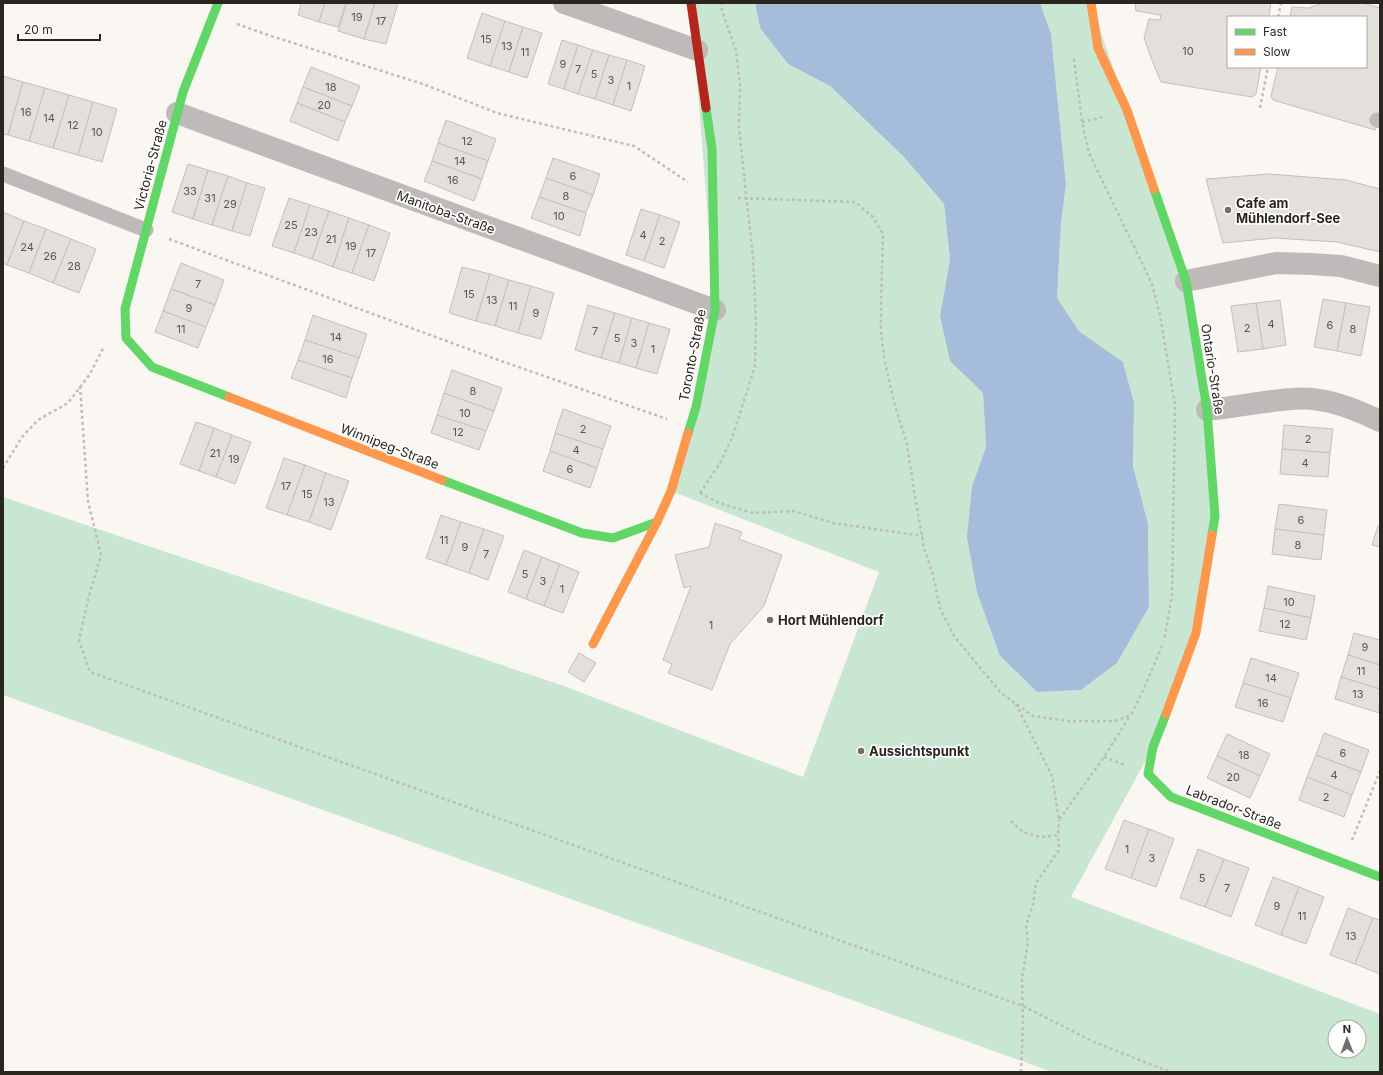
<svg xmlns="http://www.w3.org/2000/svg" width="1383" height="1075" font-family="Inter,sans-serif">
<style>
.green{fill:#c9e6d3;fill-rule:evenodd}
.water{fill:#a5bdda}
.building{fill:#e3dfda;stroke:#c3bfb9}
.lines{fill:none;stroke-linecap:round;stroke-linejoin:round}
.path{stroke:#bfbcbc;stroke-width:2.5;stroke-dasharray:3 3;stroke-linecap:butt}
.lane{stroke:#bebab9;stroke-width:15}
.street{stroke:#bebab9;stroke-width:22}
.fast{stroke:#63d668;stroke-width:9}
.slow{stroke:#ff974d;stroke-width:9}
.jam{stroke:#b3261e;stroke-width:9}
.poi-dot{fill:#736e69;stroke:#fff;stroke-width:1.5}
.labels{text-anchor:middle;stroke-width:3.5;stroke-linejoin:round;paint-order:stroke}
.number-label{font-size:11px;fill:#59544e}
.street-label{font-size:13px;fill:#2a251e;stroke:#fff}
.poi-label{font-size:13px;font-weight:bold;fill:#2a251e;stroke:#fff;text-anchor:start}
</style>
<rect width="100%" height="100%" fill="#faf7f3"/>
<path class="green" d="M691,3H755L760,28L788,64L830,86L903,156L944,204L950,261L940,316L950,361L983,393L986,447L972,486L1000,656L1037,692L1081,690L1117,663L1149,607L1148,524L1133,466L1134,403L1123,362L1079,331L1057,298L1061,224L1066,184L1051,34L1040,3H1091L1186,281L1215,516L1196,633L1153,747L1071,897L1380,1014V1072H1052L3,695V497L561,685L803,777L879,572L671,491L715,310ZM1335,1027H1359V1051H1335Z"/>
<path class="water" d="M755,3H1040L1051,34L1066,184L1061,224L1057,298L1079,331L1123,362L1134,403L1133,466L1148,524L1149,607L1117,663L1081,690L1037,692L1000,656L977,592L967,537L972,486L986,447L983,393L950,361L940,316L950,260L944,204L903,156L830,86L788,64L760,28Z"/>
<g class="building">
<path d="M301,3H325L319,22L298,15Z"/>
<path d="M325,3H346L338,27L319,22Z"/>
<path d="M347,3H375L364,39L338,31Z"/>
<path d="M375,3H398L386,44L364,39Z"/>
<path d="M1135,3H1271L1269,17H1228V67H1261L1256,94L1252,97L1161,82L1153,63L1144,38L1149,19L1160,20L1161,15L1136,11Z"/>
<path d="M1322,3H1363L1380,8V113L1375,130L1273,100L1271,96L1278,67H1366V17H1290L1292,7L1309,8Z"/>
<path d="M482,13L505,21L490,66L467,58Z"/>
<path d="M505,21L523,27L509,72L490,66Z"/>
<path d="M523,27L542,33L527,78L509,72Z"/>
<path d="M562,40L578,45L564,89L548,84Z"/>
<path d="M578,45L593,50L578,94L564,89Z"/>
<path d="M593,50L609,55L595,99L578,94Z"/>
<path d="M609,55L627,60L613,105L595,99Z"/>
<path d="M627,60L645,66L631,111L613,105Z"/>
<path d="M311,67L360,86L352,106L303,87Z"/>
<path d="M3,76L23,82L8,135L3,134Z"/>
<path d="M23,82L45,88L29,141L8,135Z"/>
<path d="M303,87L352,106L345,122L297,103Z"/>
<path d="M45,88L69,95L53,148L29,141Z"/>
<path d="M69,95L93,102L78,155L53,148Z"/>
<path d="M93,102L117,109L102,162L78,155Z"/>
<path d="M297,103L345,122L338,141L290,121Z"/>
<path d="M446,120L496,139L488,161L438,143Z"/>
<path d="M438,143L488,161L482,179L432,161Z"/>
<path d="M553,158L600,174L593,195L546,178Z"/>
<path d="M432,161L482,179L474,201L424,181Z"/>
<path d="M188,164L208,170L193,219L172,212Z"/>
<path d="M208,170L228,176L212,225L193,219Z"/>
<path d="M1269,174L1346,180L1380,189V252L1337,242L1275,238L1223,243L1206,179Z"/>
<path d="M228,176L247,183L232,231L212,225Z"/>
<path d="M546,178L593,195L586,213L539,197Z"/>
<path d="M247,183L265,188L250,236L232,231Z"/>
<path d="M539,197L586,213L580,236L531,218Z"/>
<path d="M289,198L310,205L294,253L272,246Z"/>
<path d="M310,205L329,211L312,259L294,253Z"/>
<path d="M641,209L660,215L644,261L626,255Z"/>
<path d="M329,211L349,218L333,267L312,259Z"/>
<path d="M3,212L24,221L7,265L3,263Z"/>
<path d="M660,215L680,222L664,268L644,261Z"/>
<path d="M349,218L369,225L352,273L333,267Z"/>
<path d="M24,221L46,229L29,273L7,265Z"/>
<path d="M369,225L390,233L374,281L352,273Z"/>
<path d="M46,229L71,239L53,283L29,273Z"/>
<path d="M71,239L96,249L79,293L53,283Z"/>
<path d="M181,263L224,280L215,305L171,289Z"/>
<path d="M462,267L490,274L476,321L449,313Z"/>
<path d="M490,274L509,280L495,326L476,321Z"/>
<path d="M509,280L531,286L518,333L495,326Z"/>
<path d="M531,286L554,293L541,339L518,333Z"/>
<path d="M171,289L215,305L206,327L163,311Z"/>
<path d="M1323,299L1346,303L1337,351L1314,347Z"/>
<path d="M1280,300L1286,345L1263,349L1256,303Z"/>
<path d="M1256,303L1263,349L1238,352L1231,306Z"/>
<path d="M1346,303L1370,307L1361,356L1337,351Z"/>
<path d="M588,305L615,313L601,358L575,350Z"/>
<path d="M163,311L206,327L198,348L155,332Z"/>
<path d="M615,313L632,318L619,363L601,358Z"/>
<path d="M313,315L367,334L359,358L305,340Z"/>
<path d="M632,318L649,323L636,368L619,363Z"/>
<path d="M649,323L670,329L657,374L636,368Z"/>
<path d="M305,340L359,358L352,378L298,360Z"/>
<path d="M298,360L352,378L346,398L291,378Z"/>
<path d="M452,370L502,388L494,411L444,393Z"/>
<path d="M444,393L494,411L486,431L437,415Z"/>
<path d="M563,409L611,426L603,449L555,433Z"/>
<path d="M437,415L486,431L479,450L431,433Z"/>
<path d="M196,422L214,428L199,471L180,464Z"/>
<path d="M1284,425L1333,429L1330,453L1282,449Z"/>
<path d="M214,428L232,435L216,477L199,471Z"/>
<path d="M555,433L603,449L597,468L550,451Z"/>
<path d="M232,435L251,442L235,484L216,477Z"/>
<path d="M1282,449L1330,453L1328,477L1280,474Z"/>
<path d="M550,451L597,468L590,488L543,471Z"/>
<path d="M284,458L305,465L287,515L266,508Z"/>
<path d="M305,465L326,473L309,522L287,515Z"/>
<path d="M326,473L349,481L331,530L309,522Z"/>
<path d="M1279,504L1327,510L1324,535L1275,529Z"/>
<path d="M441,515L461,522L446,565L426,558Z"/>
<path d="M461,522L484,529L469,573L446,565Z"/>
<path d="M715,523L742,532L739,539L782,555L764,606L730,644L712,690L668,673L672,664L663,660L691,586L684,588L675,555L709,547Z"/>
<path d="M1378,526H1380V547L1372,545Z"/>
<path d="M484,529L504,536L488,580L469,573Z"/>
<path d="M1275,529L1324,535L1321,560L1272,554Z"/>
<path d="M524,550L542,557L526,599L508,592Z"/>
<path d="M542,557L560,564L544,606L526,599Z"/>
<path d="M560,564L579,572L563,613L544,606Z"/>
<path d="M1268,586L1315,596L1311,618L1264,608Z"/>
<path d="M1264,608L1311,618L1306,640L1259,631Z"/>
<path d="M1354,633L1380,640V665L1348,655Z"/>
<path d="M579,653L596,663L584,682L568,672Z"/>
<path d="M1348,655L1380,665V689L1341,677Z"/>
<path d="M1251,658L1299,673L1291,698L1243,683Z"/>
<path d="M1341,677L1380,689L1379,713L1335,699Z"/>
<path d="M1243,683L1291,698L1283,722L1235,707Z"/>
<path d="M1324,733L1369,750L1361,772L1316,755Z"/>
<path d="M1227,734L1270,754L1260,776L1217,756Z"/>
<path d="M1316,755L1361,772L1352,795L1307,777Z"/>
<path d="M1217,756L1260,776L1250,798L1207,778Z"/>
<path d="M1307,777L1352,795L1344,817L1299,800Z"/>
<path d="M1124,820L1149,829L1131,878L1105,869Z"/>
<path d="M1149,829L1174,839L1156,887L1131,878Z"/>
<path d="M1198,849L1224,859L1205,907L1180,898Z"/>
<path d="M1224,859L1249,868L1231,917L1205,907Z"/>
<path d="M1273,877L1299,887L1281,935L1255,925Z"/>
<path d="M1299,887L1324,897L1306,944L1281,935Z"/>
<path d="M1348,908L1373,918L1355,964L1330,955Z"/>
<path d="M1373,918L1380,920V974L1355,964Z"/>
</g>
<g class="lines">
<g class="path">
<path d="M1278,17L1281,3"/>
<path d="M237,24L271,36L423,84L497,113L634,146L688,182"/>
<path d="M1074,59L1082,122L1089,153L1152,284L1160,315L1175,405L1172,595L1164,641"/>
<path d="M1260,108L1268,67"/>
<path d="M1082,122L1103,117"/>
<path d="M738,198L855,202L873,217L883,234L881,303V331L885,362L894,402L907,444L915,497L924,548L932,571L940,608L954,636L1001,693L1033,716L1069,721H1115L1131,715L1145,686L1162,646"/>
<path d="M169,239L490,357L667,419"/>
<path d="M80,386L88,501L101,555L89,596L79,640L90,672L1023,1006L1094,1042L1170,1072"/>
<path d="M3,468L22,437L38,420L68,403L90,374L102,350L104,349"/>
<path d="M700,493L720,463L732,438L755,366L756,322L753,258L739,128L740,84L736,50L722,11L721,3"/>
<path d="M700,493L719,503L753,513L794,511L833,523L923,536"/>
<path d="M1016,704L1052,776L1059,820L1104,757L1130,716"/>
<path d="M1104,757L1125,765"/>
<path d="M1011,821L1023,832L1041,837L1058,835L1059,820"/>
<path d="M1352,840L1380,771"/>
<path d="M1021,1072L1023,1023L1022,978L1028,943L1026,926L1033,904L1036,883L1059,850L1058,835"/>
</g>
<g class="lane">
<path d="M1377,120L1380,121"/>
<path d="M3,174L146,230"/>
</g>
<g class="street">
<path d="M564,3L697,50"/>
<path d="M177,113L715,310"/>
<path d="M1186,281L1276,263L1311,264L1341,266L1380,276"/>
<path d="M1207,410C1236,407 1264,401 1292,399C1323,396 1353,408 1380,421"/>
</g>
<g class="fast">
<path d="M218,3L183,92L125,309L126,338L152,367L229,397"/>
<path d="M1154,189L1186,281L1207,410L1215,516L1212,535"/>
<path d="M688,433L696,407L715,310L712,149L706,108"/>
<path d="M442,480L582,533L613,538L657,522"/>
<path d="M1166,714L1153,747L1148,774L1171,797L1380,877"/>
</g>
<g class="slow">
<path d="M1091,3L1098,48L1127,110L1154,189"/>
<path d="M229,397L442,480"/>
<path d="M593,644L657,522L671,491L688,433"/>
<path d="M1166,714L1196,633L1212,535"/>
</g>
<path class="jam" d="M691,3L706,108"/>
</g>
<g class="poi-dot">
<circle cx="1228" cy="210" r="4"/>
<circle cx="770" cy="620" r="4"/>
<circle cx="861" cy="751" r="4"/>
</g>
<g class="labels">
<g class="number-label">
<text x="357" y="21">19</text>
<text x="381" y="25">17</text>
<text x="486" y="43">15</text>
<text x="507" y="50">13</text>
<text x="1188" y="55">10</text>
<text x="525" y="56">11</text>
<text x="563" y="68">9</text>
<text x="578" y="73">7</text>
<text x="594" y="78">5</text>
<text x="611" y="84">3</text>
<text x="629" y="90">1</text>
<text x="331" y="91">18</text>
<text x="324" y="109">20</text>
<text x="26" y="116">16</text>
<text x="49" y="122">14</text>
<text x="73" y="129">12</text>
<text x="97" y="136">10</text>
<text x="467" y="145">12</text>
<text x="460" y="165">14</text>
<text x="573" y="180">6</text>
<text x="453" y="184">16</text>
<text x="190" y="195">33</text>
<text x="566" y="200">8</text>
<text x="210" y="202">31</text>
<text x="230" y="208">29</text>
<text x="559" y="220">10</text>
<text x="291" y="229">25</text>
<text x="311" y="236">23</text>
<text x="643" y="239">4</text>
<text x="331" y="243">21</text>
<text x="662" y="245">2</text>
<text x="351" y="250">19</text>
<text x="27" y="251">24</text>
<text x="371" y="257">17</text>
<text x="50" y="260">26</text>
<text x="74" y="270">28</text>
<text x="198" y="288">7</text>
<text x="469" y="298">15</text>
<text x="492" y="304">13</text>
<text x="513" y="310">11</text>
<text x="189" y="312">9</text>
<text x="536" y="317">9</text>
<text x="1271" y="328">4</text>
<text x="1330" y="329">6</text>
<text x="1247" y="332">2</text>
<text x="181" y="333">11</text>
<text x="1353" y="333">8</text>
<text x="595" y="335">7</text>
<text x="336" y="341">14</text>
<text x="617" y="342">5</text>
<text x="634" y="347">3</text>
<text x="653" y="353">1</text>
<text x="328" y="363">16</text>
<text x="473" y="395">8</text>
<text x="465" y="417">10</text>
<text x="583" y="433">2</text>
<text x="458" y="436">12</text>
<text x="1308" y="443">2</text>
<text x="576" y="454">4</text>
<text x="215" y="457">21</text>
<text x="234" y="463">19</text>
<text x="1305" y="467">4</text>
<text x="570" y="473">6</text>
<text x="286" y="490">17</text>
<text x="307" y="498">15</text>
<text x="329" y="506">13</text>
<text x="1301" y="524">6</text>
<text x="444" y="544">11</text>
<text x="1298" y="549">8</text>
<text x="465" y="551">9</text>
<text x="486" y="558">7</text>
<text x="525" y="578">5</text>
<text x="543" y="585">3</text>
<text x="562" y="593">1</text>
<text x="1289" y="606">10</text>
<text x="1285" y="628">12</text>
<text x="711" y="629">1</text>
<text x="1365" y="651">9</text>
<text x="1361" y="675">11</text>
<text x="1271" y="682">14</text>
<text x="1358" y="698">13</text>
<text x="1263" y="707">16</text>
<text x="1343" y="757">6</text>
<text x="1244" y="759">18</text>
<text x="1334" y="779">4</text>
<text x="1233" y="781">20</text>
<text x="1326" y="801">2</text>
<text x="1127" y="853">1</text>
<text x="1152" y="862">3</text>
<text x="1202" y="882">5</text>
<text x="1227" y="892">7</text>
<text x="1277" y="910">9</text>
<text x="1302" y="920">11</text>
<text x="1351" y="940">13</text>
</g>
<g class="street-label">
<text transform="translate(150 165) rotate(-75)" y="5">Victoria-Straße</text>
<text transform="translate(446 212) rotate(20)" y="5">Manitoba-Straße</text>
<text transform="translate(692 355) rotate(-79)" y="5">Toronto-Straße</text>
<text transform="translate(1213 369) rotate(81)" y="5">Ontario-Straße</text>
<text transform="translate(390 446) rotate(21)" y="5">Winnipeg-Straße</text>
<text transform="translate(1234 807) rotate(21)" y="5">Labrador-Straße</text>
</g>
<g class="poi-label">
<text x="1236" y="208">Cafe am<tspan x="1236" dy="15">Mühlendorf-See</tspan></text>
<text x="778" y="625">Hort Mühlendorf</text>
<text x="869" y="756">Aussichtspunkt</text>
</g>
</g>
<rect width="1383" height="1075" fill="none" stroke="#2a251e" stroke-width="8"/>
<rect x="1227" y="16" width="140" height="52" fill="#ffffff" stroke="#aaa8a5"/>
<rect x="1235" y="29" width="20" height="6" fill="#63d668" stroke="#aaa8a5"/>
<text x="1263" y="36" font-size="12" fill="#2a251e">Fast</text>
<rect x="1235" y="49" width="20" height="6" fill="#ff974d" stroke="#aaa8a5"/>
<text x="1263" y="56" font-size="12" fill="#2a251e">Slow</text>
<g transform="translate(1347 1039) rotate(359)"><circle r="19" fill="#ffffff" stroke="#aaa8a5"/>
<path d="M0-3L7 15L0 10L-7 15Z" fill="#736e69"/>
<text y="-6" font-size="11" font-weight="bold" text-anchor="middle" fill="#2a251e">N</text>
</g>
<path d="M18 34v6h82v-6" fill="none" stroke="#2a251e" stroke-width="2"/>
<text x="24" y="34" font-size="12" fill="#2a251e" stroke="#ffffff" stroke-width="3" paint-order="stroke">20 m</text>
</svg>
